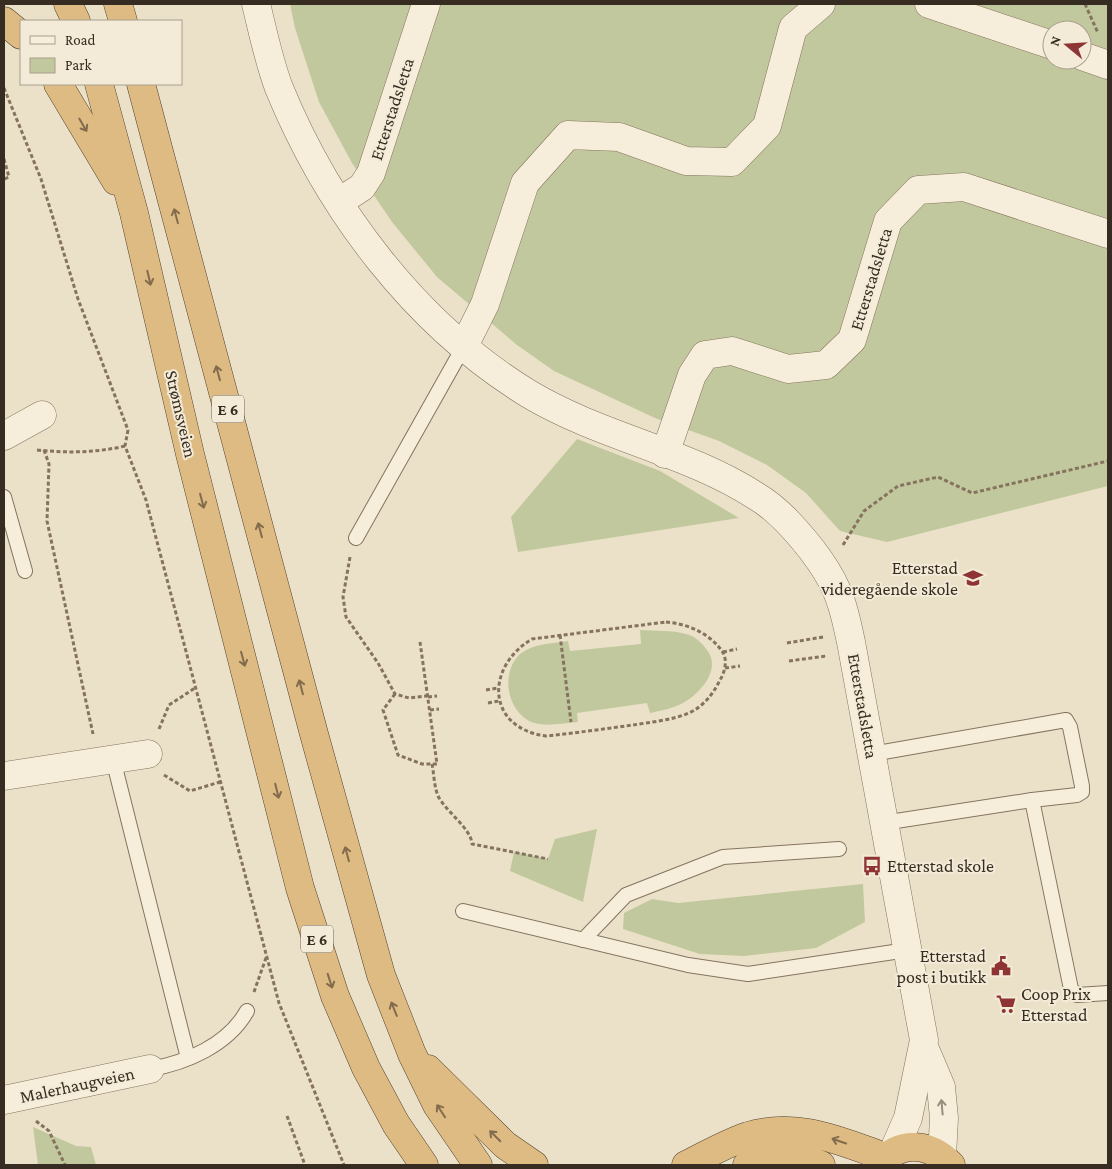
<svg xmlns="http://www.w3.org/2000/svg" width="1112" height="1169" font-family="'Crimson Pro',serif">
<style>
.green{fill:#c2c89d;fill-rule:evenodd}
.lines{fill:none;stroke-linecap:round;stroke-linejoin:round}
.service-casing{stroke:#85735f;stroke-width:16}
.minor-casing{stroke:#85735f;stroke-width:29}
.trunk-casing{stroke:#534232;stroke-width:29}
.path{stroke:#85735f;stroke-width:3;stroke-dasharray:4 2.5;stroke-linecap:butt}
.service{stroke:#f6eedb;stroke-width:14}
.minor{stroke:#f6eedb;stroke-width:28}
.trunk{stroke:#debb82;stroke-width:28}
.oneway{stroke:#826c4d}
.oneway2{stroke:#968d7e}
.labels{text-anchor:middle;stroke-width:4;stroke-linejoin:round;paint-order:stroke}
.shield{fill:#f3ebd7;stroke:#6f6558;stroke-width:1}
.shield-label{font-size:16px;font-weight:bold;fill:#372c21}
.street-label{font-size:18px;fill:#372c21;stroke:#f3ebd7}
.poi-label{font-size:18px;fill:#372c21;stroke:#f3ebd7;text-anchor:end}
</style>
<rect width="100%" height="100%" fill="#ebe1c8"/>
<g class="green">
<path d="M290,4H1108V486L887,542L840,531L806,493L767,465L719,441L655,418L554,371L517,345L437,277L392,222L352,163L319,102L295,28ZM1052,30H1082V60H1052Z"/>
<path d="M577,439L660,471L739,518L518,552L511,517Z"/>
<path d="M640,630C655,631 672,630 686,634C695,636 702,643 707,650C722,669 700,694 683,703C674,708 660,711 650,713L647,703L577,713L578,722C563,723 543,728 529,721C506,708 501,672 520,654C534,643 551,644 568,641L570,651L641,644Z"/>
<path d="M597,829L583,902L510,871L514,852L548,859L555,839Z"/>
<path d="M863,884L865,922L816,948L744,956L700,954L623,929L624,913L652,899L678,903Z"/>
<path d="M33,1127L76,1146L91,1147L96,1165H38Z"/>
</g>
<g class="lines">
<defs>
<g id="service">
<path d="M4,497L25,571"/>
<path d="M356,538L464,346"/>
<path d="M872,754L1066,720L1070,727L1082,786V792L1077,795L1032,800L883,823"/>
<path d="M113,759L188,1058"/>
<path d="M1032,800L1071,989L1077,995L1108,993"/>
<path d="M463,911L688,965L748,974L907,950"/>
<path d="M583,940L626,895L723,857L839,849"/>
<path d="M150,1069C186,1063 228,1045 247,1011"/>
</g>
<g id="minor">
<path d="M256,4C263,32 269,62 279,88C329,210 416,325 529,394C601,437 686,451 756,496C778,509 796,530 812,550C821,562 830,575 836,589C844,606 847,624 851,642L924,1040L908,1118L893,1152"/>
<path d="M929,4L1052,45"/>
<path d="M1082,56L1108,65"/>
<path d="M339,202L362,187L371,173L426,4"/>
<path d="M464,346L485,304L525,183L568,135L619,137L686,161L732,162L767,126L793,28L821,4"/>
<path d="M4,436L42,415"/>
<path d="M665,454L692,375L705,355L732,351L788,369L826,365L852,340L888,221L918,190L964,187L1108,234"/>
<path d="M4,776L148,754"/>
<path d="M924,1047L941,1087L944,1118L942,1156"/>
<path d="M4,1100L150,1069"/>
</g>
<g id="trunk">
<path d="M68,4L76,21"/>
<path d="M118,4L123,21"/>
<path d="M4,21L21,35"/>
<path d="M58,84L116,181"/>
<path d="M99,84L134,213L190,454L300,888L335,996L366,1068L396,1124L424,1165"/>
<path d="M141,84L314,734L381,975L412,1054L437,1105L478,1165"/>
<path d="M428,1069L505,1145L534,1165"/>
<path d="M686,1165C706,1155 727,1143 748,1136C797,1121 840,1141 885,1157"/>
<path d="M747,1165C771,1154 797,1153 821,1165"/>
<path d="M879,1165C899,1140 929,1142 951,1165"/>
</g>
</defs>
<use href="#service" class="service-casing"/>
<use href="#minor" class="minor-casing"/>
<use href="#trunk" class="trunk-casing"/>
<g class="path">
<path d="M1085,4L1098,33"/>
<path d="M4,88L41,179L78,299L128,430L125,446L146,500L279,1003L344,1165"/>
<path d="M4,159L9,177L4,179"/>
<path d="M37,450C67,453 95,453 125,446"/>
<path d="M44,450L49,464L47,521L93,734"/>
<path d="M843,545L864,511L898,486L938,477L972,493L1108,461"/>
<path d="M350,557L343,597L346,617L378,663L395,694L409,698L427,696"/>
<path d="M666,622C688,624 709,633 722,651C728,659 725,672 720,680C713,694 704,706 689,713C673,720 651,722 633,725C604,729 575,733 546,736C486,728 485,667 532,639Z"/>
<path d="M560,635L571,722"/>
<path d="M787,643L823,637"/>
<path d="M723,652L737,649"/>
<path d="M789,661L826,656"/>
<path d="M725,668L740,666"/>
<path d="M486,690L498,688"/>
<path d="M395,694L383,710L398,755L422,764H437L420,642"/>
<path d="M428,697L437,696"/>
<path d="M488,703L499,701"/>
<path d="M430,710L439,709"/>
<path d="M159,729L169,705L195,688"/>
<path d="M432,764C434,774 434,786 438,796C446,812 471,828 472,844L548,859"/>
<path d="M164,775L190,791L220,782"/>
<path d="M254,992L267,955"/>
<path d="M287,1116L305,1165"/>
<path d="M36,1121L49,1131L65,1165"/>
</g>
<use href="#service" class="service"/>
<use href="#minor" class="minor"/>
<use href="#trunk" class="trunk"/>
</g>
<defs><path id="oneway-shaft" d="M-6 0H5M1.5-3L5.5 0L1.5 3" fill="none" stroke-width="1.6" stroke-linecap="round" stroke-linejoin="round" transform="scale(1.25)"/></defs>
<g class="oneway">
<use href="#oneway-shaft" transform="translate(83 125) rotate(60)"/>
<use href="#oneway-shaft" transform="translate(176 216) rotate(-105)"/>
<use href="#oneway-shaft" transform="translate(149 278) rotate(77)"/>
<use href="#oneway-shaft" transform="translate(218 373) rotate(-105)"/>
<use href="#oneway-shaft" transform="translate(202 501) rotate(75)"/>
<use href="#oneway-shaft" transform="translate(260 530) rotate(-105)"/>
<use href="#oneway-shaft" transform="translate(243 659) rotate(75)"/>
<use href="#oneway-shaft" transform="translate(301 687) rotate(-105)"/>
<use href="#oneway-shaft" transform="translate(277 791) rotate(76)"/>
<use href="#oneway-shaft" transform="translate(347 854) rotate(-105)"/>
<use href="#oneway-shaft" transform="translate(330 981) rotate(72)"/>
<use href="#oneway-shaft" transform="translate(394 1009) rotate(-112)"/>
<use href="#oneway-shaft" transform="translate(441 1111) rotate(-123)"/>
<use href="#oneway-shaft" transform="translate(495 1136) rotate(-135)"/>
<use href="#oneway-shaft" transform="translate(839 1141) rotate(-161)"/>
</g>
<use class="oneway2" href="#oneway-shaft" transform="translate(942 1107) rotate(-95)"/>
<defs>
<symbol id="school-bare" viewBox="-9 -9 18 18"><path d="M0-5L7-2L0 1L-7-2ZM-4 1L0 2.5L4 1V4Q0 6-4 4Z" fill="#8e3434" stroke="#f3ebd7" stroke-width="2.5" paint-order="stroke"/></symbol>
<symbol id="bus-bare" viewBox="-9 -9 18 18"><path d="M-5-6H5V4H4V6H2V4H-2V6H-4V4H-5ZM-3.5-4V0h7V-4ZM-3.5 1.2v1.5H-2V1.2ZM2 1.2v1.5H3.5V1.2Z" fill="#8e3434" stroke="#f3ebd7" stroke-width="2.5" paint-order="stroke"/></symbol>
<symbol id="civic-bare" viewBox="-9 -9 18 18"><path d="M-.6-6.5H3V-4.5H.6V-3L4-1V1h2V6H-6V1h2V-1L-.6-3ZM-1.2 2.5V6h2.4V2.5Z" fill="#8e3434" stroke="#f3ebd7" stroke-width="2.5" paint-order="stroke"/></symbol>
<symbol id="supermarket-bare" viewBox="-9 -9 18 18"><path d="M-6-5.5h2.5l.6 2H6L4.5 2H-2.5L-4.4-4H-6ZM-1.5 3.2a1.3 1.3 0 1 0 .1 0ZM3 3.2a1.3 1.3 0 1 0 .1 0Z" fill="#8e3434" stroke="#f3ebd7" stroke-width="2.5" paint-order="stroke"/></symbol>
</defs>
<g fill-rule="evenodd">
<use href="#school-bare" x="959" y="564" width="28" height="28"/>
<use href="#bus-bare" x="858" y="852" width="28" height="28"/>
<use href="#civic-bare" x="987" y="952" width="28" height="28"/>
<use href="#supermarket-bare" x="992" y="990" width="28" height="28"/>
</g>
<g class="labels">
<g class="shield">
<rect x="212" y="395.5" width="32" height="27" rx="4"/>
<rect x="301" y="925.5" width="32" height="27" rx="4"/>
</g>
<g class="shield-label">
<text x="228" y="415">E 6</text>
<text x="317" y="945">E 6</text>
</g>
<g class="street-label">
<text transform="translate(392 109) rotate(-72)" y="6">Etterstadsletta</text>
<text transform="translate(871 279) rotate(-73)" y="6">Etterstadsletta</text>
<text transform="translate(181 414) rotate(77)" y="6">Strømsveien</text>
<text transform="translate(863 706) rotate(80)" y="6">Etterstadsletta</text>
<text transform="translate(77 1085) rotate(-12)" y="6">Malerhaugveien</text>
</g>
<g class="poi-label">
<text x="958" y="574">Etterstad<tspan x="958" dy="21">videregående skole</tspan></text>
<text x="887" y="872" text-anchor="start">Etterstad skole</text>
<text x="986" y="962">Etterstad<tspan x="986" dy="21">post i butikk</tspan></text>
<text x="1021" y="1000" text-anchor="start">Coop Prix<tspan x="1021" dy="21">Etterstad</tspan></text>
</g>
</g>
<rect width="1112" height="1169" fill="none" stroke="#372c21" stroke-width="10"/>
<rect x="20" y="20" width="162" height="65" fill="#f3ebd7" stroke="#a89f8e"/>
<rect x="30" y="36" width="25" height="8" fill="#f6eedb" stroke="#a89f8e"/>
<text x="65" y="45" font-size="15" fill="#372c21">Road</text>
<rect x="30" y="58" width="25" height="15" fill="#c2c89d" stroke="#a89f8e"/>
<text x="65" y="70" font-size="15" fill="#372c21">Park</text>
<g transform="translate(1067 45) rotate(288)"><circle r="24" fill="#f3ebd7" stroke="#a89f8e"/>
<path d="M0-4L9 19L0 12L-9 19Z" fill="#8e3434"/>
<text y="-8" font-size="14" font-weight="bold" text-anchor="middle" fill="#372c21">N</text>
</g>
</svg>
